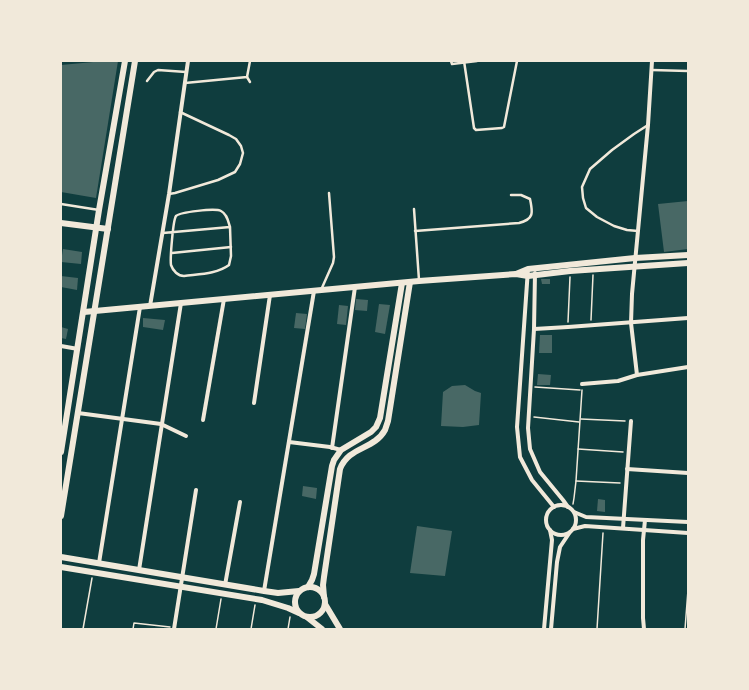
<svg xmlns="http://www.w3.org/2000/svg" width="749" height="690" font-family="Raleway,sans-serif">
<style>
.building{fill:#486865}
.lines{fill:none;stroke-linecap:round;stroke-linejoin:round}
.path{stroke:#f1e9da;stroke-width:1.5}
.service{stroke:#f1e9da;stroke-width:2.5}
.minor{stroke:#f1e9da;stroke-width:4}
.tertiary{stroke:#f1e9da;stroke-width:6}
</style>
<rect width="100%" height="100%" fill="#0f3d3e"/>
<g class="building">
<path d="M104,61H118L96,198L61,192V65Z"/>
<path d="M688,201V249L664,252L658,204Z"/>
<path d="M63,249L82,252L81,264L61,262Z"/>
<path d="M61,276L78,278L77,290L61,287Z"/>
<path d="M541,279H550V284H542Z"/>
<path d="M356,299L368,300L367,311L355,310Z"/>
<path d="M379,304L390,305L385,334L375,332Z"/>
<path d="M339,305L348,306L346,325L337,324Z"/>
<path d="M296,313L307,314L305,329L294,328Z"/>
<path d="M143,318L165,320L163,330L143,327Z"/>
<path d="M61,327L68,329L66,339L61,338Z"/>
<path d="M540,335H552V353H539Z"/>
<path d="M538,374L551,375L550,385H537Z"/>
<path d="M465,385L475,391L481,393L479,425L463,427L441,426L443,392L452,386Z"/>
<path d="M303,486L317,488L316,499L302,496Z"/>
<path d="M598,499L605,500V512L597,511Z"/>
<path d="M417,526L452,531L445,576L410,573Z"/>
</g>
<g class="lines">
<g class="path">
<path d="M591,320L593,275"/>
<path d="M568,322L570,277"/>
<path d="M535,387L580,390"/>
<path d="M534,417L579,422"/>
<path d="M581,419L625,421"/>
<path d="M578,449L623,452"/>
<path d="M576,481L620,483"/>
<path d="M573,504L574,498L576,481L582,390"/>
<path d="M83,629L92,578"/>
<path d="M133,629L134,623L170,627"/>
<path d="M216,629L221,599"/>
<path d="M251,629L255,605"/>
<path d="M288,629L290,617"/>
<path d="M597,629L603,533"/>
<path d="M685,629L688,590"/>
</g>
<g class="service">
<path d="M451,61L452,64L477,61"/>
<path d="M464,61L474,128L476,130L502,128L504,127L517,61"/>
<path d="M652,70L688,71"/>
<path d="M247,77L250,82"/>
<path d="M147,81L154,72L158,70L186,72"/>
<path d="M185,83L247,77L250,61"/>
<path d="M169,194L175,193L218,180L235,172L240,164L243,153L241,146L236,139L229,135L180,112"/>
<path d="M61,204L99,210"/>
<path d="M414,209L419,280"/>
<path d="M415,231L519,223C534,219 533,213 530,199L521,195H511"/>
<path d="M638,231L627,230L614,226L597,217L586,208L583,198L582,187L590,169L612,150L634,134L648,125"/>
<path d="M163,233L230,227L231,256L229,265C217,274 199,274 184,276C178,276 173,271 171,265C170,259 173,220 176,216C180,212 215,208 221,211C227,214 228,221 230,227"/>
<path d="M172,253L231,247"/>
<path d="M321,290L333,263L334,257L329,193"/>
</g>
<g class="minor">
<path d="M528,269L517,427L520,457L532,480L554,507"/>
<path d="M535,273L534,329L528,428L530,449L540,472L563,500L568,507"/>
<path d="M150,306L169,194L188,61"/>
<path d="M534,329L568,327L688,318"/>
<path d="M61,346L78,349"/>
<path d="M637,375L631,323L632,294L648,125L652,61"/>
<path d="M582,384L618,381L637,375L688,367"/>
<path d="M254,403L270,295"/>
<path d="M78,413L161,424L186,436"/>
<path d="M203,420L224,299"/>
<path d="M289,442L330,447L341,450"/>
<path d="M332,448L355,287"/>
<path d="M627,469L688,473"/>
<circle cx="561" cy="520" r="15"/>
<path d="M574,512L586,517L688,522"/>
<path d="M623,528L631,421"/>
<path d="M573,529L585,526L688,533"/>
<path d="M99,563L140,307"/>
<path d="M139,570L181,303"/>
<path d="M225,585L240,502"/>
<path d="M264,591L314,291"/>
<path d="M174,629L196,490"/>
<path d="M544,629L552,540L550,530"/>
<path d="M551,629L557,562L560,547L570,532"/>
<path d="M644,629L643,618V540L645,520"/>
</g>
<g class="tertiary">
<path d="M61,223L108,229"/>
<path d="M516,274L528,269L635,258L688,255"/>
<path d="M84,312L419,281L516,274L528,276L570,271L688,263"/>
<path d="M61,452L99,210L125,61"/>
<path d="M61,516L135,61"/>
<path d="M61,557L264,591L278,593L299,591"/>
<path d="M61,567L262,600L288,608L299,613"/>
<circle cx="310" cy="602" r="15"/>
<path d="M308,587L312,580L314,574L332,466L334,460L341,450L371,432L376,427L380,418L402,283"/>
<path d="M324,597L323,585L324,577L340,469C349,446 374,450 385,430C386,427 387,424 388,421L410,282"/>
<path d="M325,604L340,629"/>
<path d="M308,618L322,629"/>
</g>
</g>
<rect width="749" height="690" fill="none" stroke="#f1e9da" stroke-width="124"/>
</svg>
